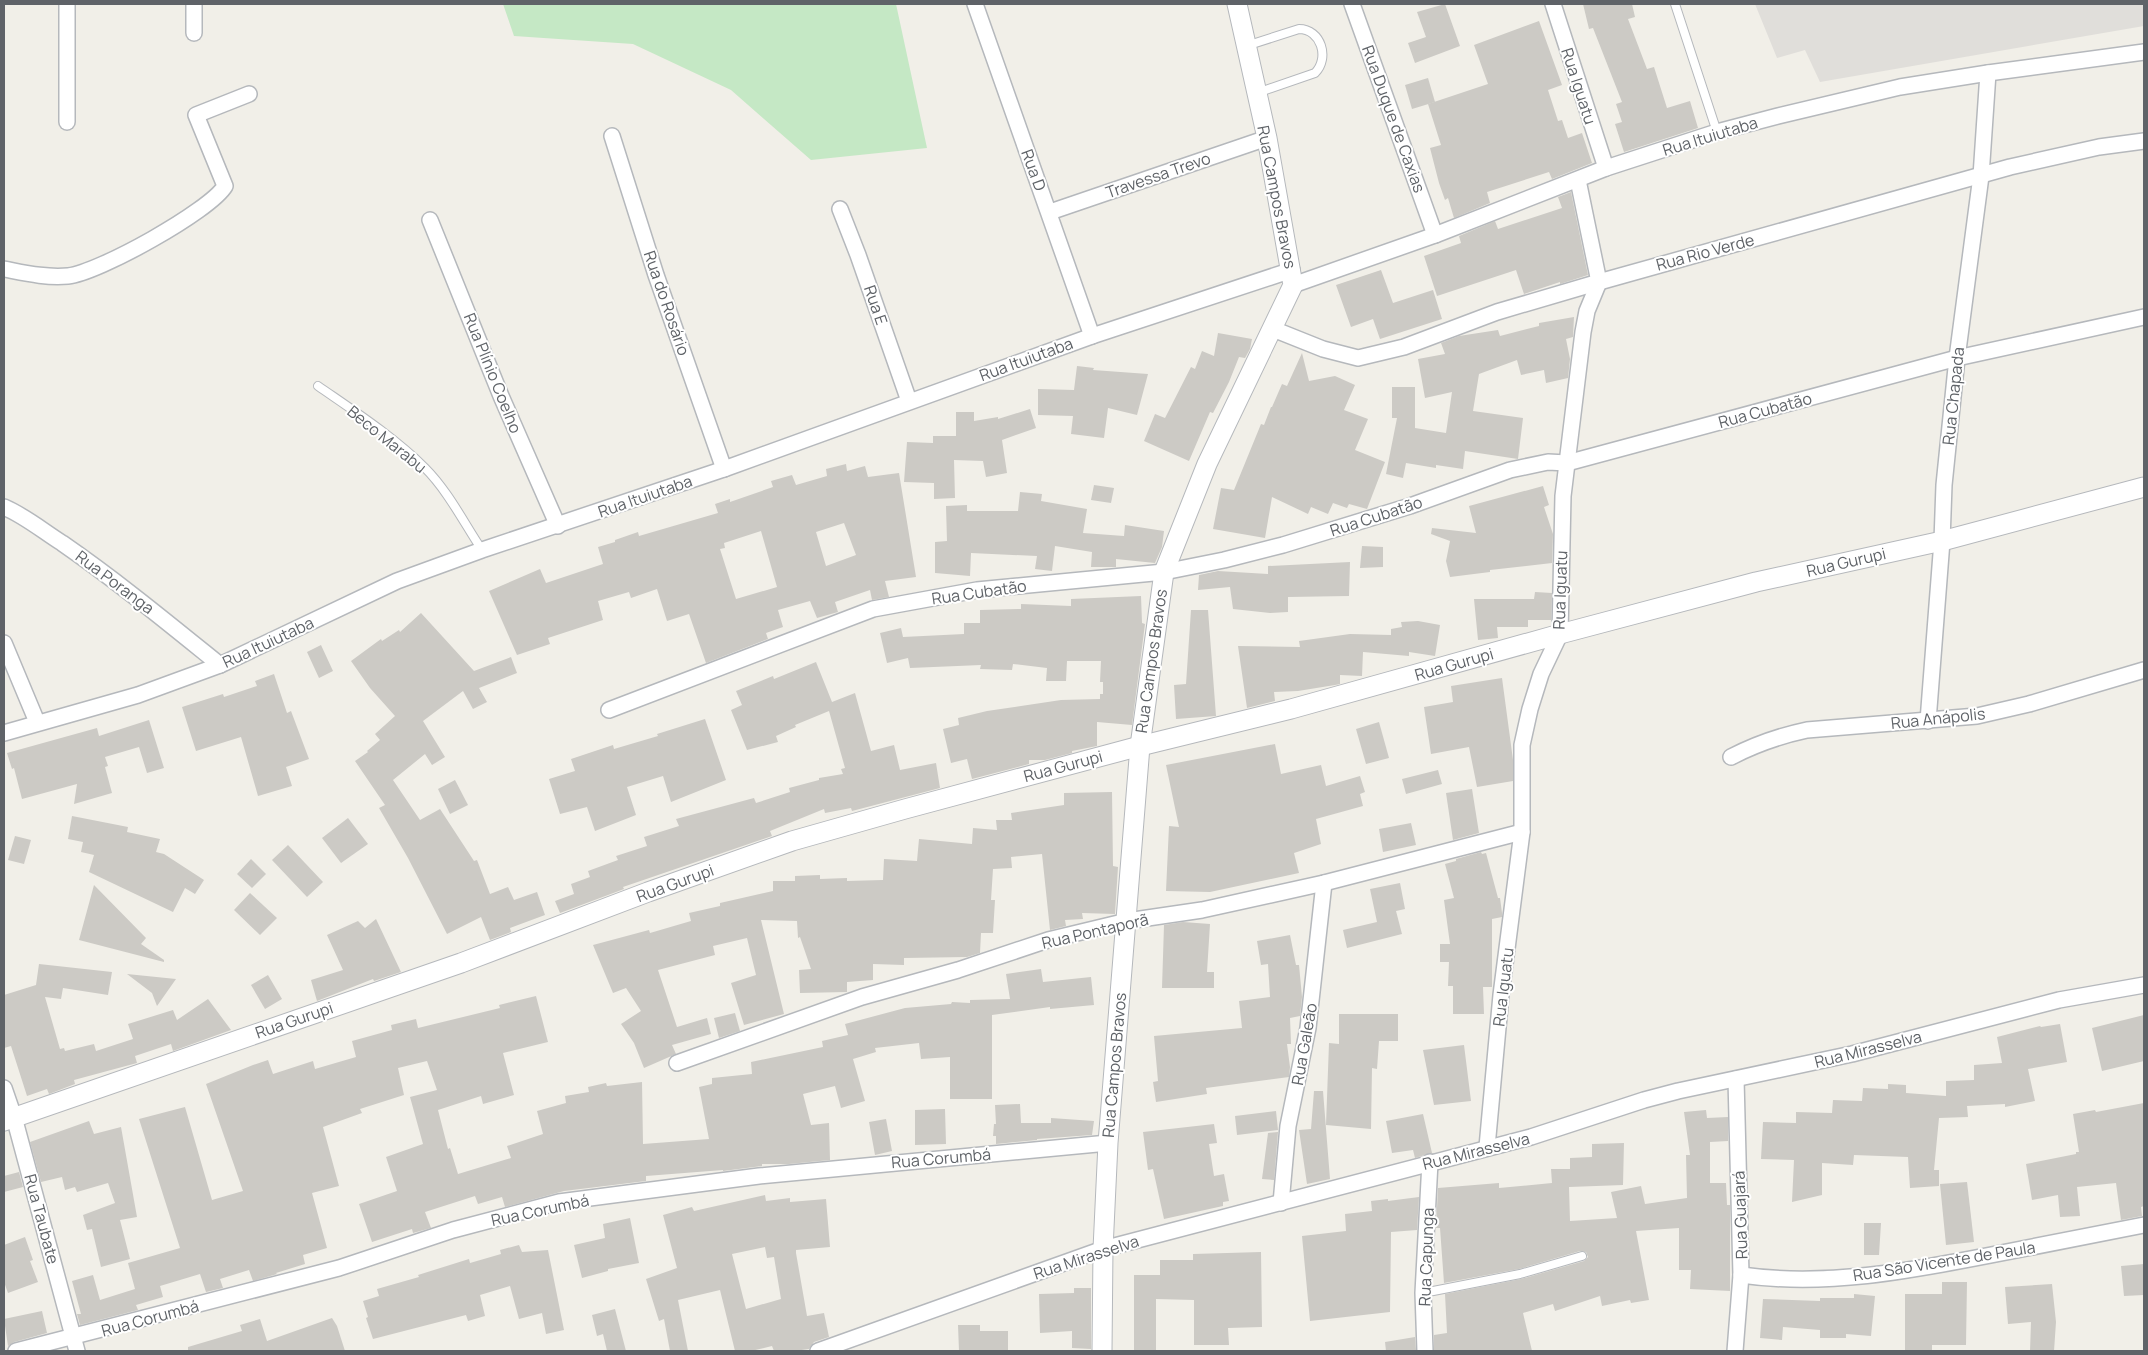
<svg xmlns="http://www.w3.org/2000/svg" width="2148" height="1355" font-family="Manrope,sans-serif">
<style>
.industrial{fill:#e0deda}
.green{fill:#c5e8c5}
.building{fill:#cccac5;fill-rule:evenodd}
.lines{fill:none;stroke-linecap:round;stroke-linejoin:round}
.service-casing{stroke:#b5b8bc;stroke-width:10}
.minor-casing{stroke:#b5b8bc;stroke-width:18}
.tertiary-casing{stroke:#b5b8bc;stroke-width:21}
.service{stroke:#fff;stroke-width:8}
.minor{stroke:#fff;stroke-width:15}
.tertiary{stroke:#fff;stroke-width:19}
.labels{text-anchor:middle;stroke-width:4;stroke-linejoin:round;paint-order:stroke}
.street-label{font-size:16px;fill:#5f6368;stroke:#fff}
</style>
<rect width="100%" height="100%" fill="#f1efe8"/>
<path class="industrial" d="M1755,4H2144V26L1820,82L1805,50L1777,58Z"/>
<path class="green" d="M503,4H896L927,148L811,160L731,90L633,44L514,36Z"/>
<g class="building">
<path d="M1445,4L1460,46L1415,63L1408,43L1426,37L1417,12Z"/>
<path d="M1583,4H1632L1635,17L1628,19L1647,69L1654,67L1667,108L1690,101L1698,128L1624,152L1615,124L1622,122L1616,104L1622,102L1593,28L1589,29Z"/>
<path d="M1539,21L1562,85L1548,90L1558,121L1562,120L1568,138L1582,133L1592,163L1552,179L1549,172L1487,192L1490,203L1454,218L1448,198L1445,200L1439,183L1430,148L1441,145L1428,104L1488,84L1474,45Z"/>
<path d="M1428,78L1435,102L1412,109L1405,85Z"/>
<path d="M1571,192L1588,275L1560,284V282L1524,294L1516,270L1437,296L1424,256L1461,243L1459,236L1495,221L1498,229L1562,208L1558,197Z"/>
<path d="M1381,270L1393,303L1433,290L1442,319L1380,339L1373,319L1351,327L1336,285Z"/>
<path d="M1574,317L1573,337L1566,339L1570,359L1568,378L1546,383L1544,370L1521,375L1517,360L1479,374L1473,411L1523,418L1518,459L1465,451L1463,469L1436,465V468L1406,463L1403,478L1386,474L1397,418H1392V387H1415V428L1446,433L1452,392L1425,398L1418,359L1445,354L1441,343L1459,336L1498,330L1500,336L1539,326V323Z"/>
<path d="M1218,333L1252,339L1250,349L1245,358L1239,357L1229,382L1213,413L1210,412L1189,461L1144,441L1155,414L1165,418L1191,367L1195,369L1202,351L1214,356Z"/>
<path d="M1302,353L1309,381L1335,376L1355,385L1344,410L1368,419L1355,450L1385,462L1367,509L1349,504L1347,508L1333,503L1328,514L1311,507L1308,514L1272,497L1265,538L1213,529L1221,488L1234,490L1261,424L1264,425L1271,407H1272L1282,384L1287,386Z"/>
<path d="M1077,366L1094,368L1093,370L1148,374L1137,415L1108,408L1104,438L1071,434L1073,416L1038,415V389L1074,390Z"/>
<path d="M1030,409L1036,428L1002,440L1007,473L986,477L983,461L954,460L955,498L934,499V483L904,482L907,442L933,443V436H956V412H974V421L998,417V419Z"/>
<path d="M846,464L847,471L865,466L868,477L899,473L916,577L885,581L889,597L872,600L870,590L835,602L838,612L817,618L810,601L778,610L783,627L766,633L768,639L706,663L689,614L667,621L657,589L631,598L629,592L598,601L603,620L548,638L550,644L517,655L489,591L540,569L546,583L603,564L598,547L615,542V540L638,532L639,536L718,513L715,504L730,499V502L773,487L771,481L792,475L796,485L827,476L826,469ZM844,523L856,555L826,566L816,532ZM761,531L777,587L736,599L720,549L725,548L724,543Z"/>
<path d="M1094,485L1114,488L1111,503L1091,500Z"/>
<path d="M1543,486L1549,505L1544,507L1553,534L1552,563L1490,570V572L1450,577L1446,561L1450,541L1431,534L1432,528L1476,533L1469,506Z"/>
<path d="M1020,492L1042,494L1041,501L1087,509L1083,533L1124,536L1125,525L1164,531L1162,547L1155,563L1116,559V567H1091L1092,552L1055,546L1052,571L1035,569L1037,556L971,553L970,576L935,573V542L947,541L946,506L967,505V511H1018Z"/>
<path d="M1362,546L1383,547V567L1360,568Z"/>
<path d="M1350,562L1349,596L1288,597V612L1270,613L1233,609L1230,587L1198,590L1199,575L1218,571L1268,574V566Z"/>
<path d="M1535,592L1552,593L1551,620H1528V627H1497L1498,638L1478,640L1474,599H1534Z"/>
<path d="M1141,596L1142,623L1145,624L1132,725L1097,722V746L1072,751V753L1045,760H1029V764L972,779L967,759L951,763L943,729L959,725L958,718L987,711L1061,700L1100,699V694H1103V682H1100L1101,661H1067L1066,681H1046L1047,668L1013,664L1012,670L980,669L981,665L910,668L908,658L887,663L880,633L901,628L903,637L964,634V623H980V610L1021,609V604L1071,606V599Z"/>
<path d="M1191,610H1208L1216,716L1176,719L1174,685L1186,684Z"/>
<path d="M421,613L474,671L511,657L517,673L479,688L487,702L473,709L463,691L423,721L445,757L432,765L425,754L393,780L420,820L440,809L474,861L477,860L490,894L508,887L514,900L537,892L545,915L510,928L511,932L490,940L481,917L447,934L408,858L379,808L385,805L355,761L368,752L367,751L380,740L375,734L395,716L370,688L351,661L381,639L382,641L399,630L400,632Z"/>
<path d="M1418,621L1440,625L1435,656L1409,652V656L1363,652L1362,676L1340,675V684L1335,685L1298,691L1274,692L1275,701L1247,708L1238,646L1300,647L1299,641L1350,634L1391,635V629L1402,627L1401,622Z"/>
<path d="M321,645L333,671L319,678L307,652Z"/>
<path d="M816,662L832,702L855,693L871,751L894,745L900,770L936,763L940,788L852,811L851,808L825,813L824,809L770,831L772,836L623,887L624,889L560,913L555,901L574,894L571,884L590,877L588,871L618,860L616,856L647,846L644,837L679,826L676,819L754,798L756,803L790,792L789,788L819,780V778L843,774L841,769L845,768L829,711L795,725L796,727L776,736L778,742L747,750L731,710L742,705L736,691L773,676L774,679Z"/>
<path d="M274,674L287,713L291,711L309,759L286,767L292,786L258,796L241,737L196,751L182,707L223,694L224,697L257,686L255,681Z"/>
<path d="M1502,678L1513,760V781L1477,787L1469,747L1431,754L1424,707L1453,702L1451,686Z"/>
<path d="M705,719L726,780L671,802L663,776L627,787L636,815L595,831L587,807L560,814L549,779L575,771L571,759L613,745L614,749L658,736L657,734Z"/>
<path d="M149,720L164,768L147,773L139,747L105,757L108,766L105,767L112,793L74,804L77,784L22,799L14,768L12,769L7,753L97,728L99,736Z"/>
<path d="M1379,722L1389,758L1366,764L1356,729Z"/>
<path d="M1275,744L1281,774L1321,765L1326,786L1360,776L1365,792L1360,794L1363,806L1316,819L1321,844L1294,853L1299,873L1210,892L1166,891L1169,826L1179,827L1166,765Z"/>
<path d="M1438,770L1442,784L1406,794L1402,779Z"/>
<path d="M455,780L468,805L450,814L438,789Z"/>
<path d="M1472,789L1479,833L1453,840L1446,793Z"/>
<path d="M1112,792L1113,866L1118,867L1115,914L1082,913L1083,919L1065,920L1066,926L1050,930L1042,854L1011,857L1012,868L993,869L991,900H995L993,933H981L980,953L967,957L904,958V965L873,964V980L847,982V992L800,993L799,970L811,969L800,937L798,938L797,921L761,920L784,1014L744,1025L731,983L756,975L747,938L713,946L715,955L658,970L677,1027L707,1018L711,1034L672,1045L676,1054L644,1068L634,1043L621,1024L641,1011L626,988L613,993L593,945L649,930L650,933L691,921L689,913L720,906V903L773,891V881H795V876L820,875V879L847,878V881L883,880L884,859L917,861L919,839L972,844L973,828L997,830L996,820H1012L1011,813L1064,805V793Z"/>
<path d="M72,816L128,827L127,832L160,839L156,852L164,854L204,880L195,894L185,888L173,912L89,872L94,855L81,852L83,842L68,839Z"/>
<path d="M348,818L368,844L341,863L322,838Z"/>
<path d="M1411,823L1416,845L1383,852L1379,829Z"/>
<path d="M15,836L31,840L24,864L8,860Z"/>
<path d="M288,845L323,882L307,897L272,860Z"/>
<path d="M1481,852L1482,854L1486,853L1498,898H1500L1502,913V917L1492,919V987H1483L1484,1014H1453V986H1448L1449,962H1440V944H1450L1444,900L1454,898L1445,864L1456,861V859Z"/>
<path d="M251,859L266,874L252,888L237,874Z"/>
<path d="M1400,883L1405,909L1396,911L1402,934L1347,948L1343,930L1377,922L1370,889Z"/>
<path d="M94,885L146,938L141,944L164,960V962L79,940Z"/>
<path d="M250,893L277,918L260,935L234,910Z"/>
<path d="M376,919L401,972L374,981L373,979L317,1001L311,980L343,970L327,935L358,921L365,928Z"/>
<path d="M1183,922L1210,924L1207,972H1214V988H1162L1164,925Z"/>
<path d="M1290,935L1296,965H1299L1302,997L1300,1016L1290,1018L1291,1044H1287L1290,1067L1289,1077L1206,1088L1207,1094L1156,1102L1153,1082L1158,1081L1154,1036L1242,1028L1239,1001L1270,997L1268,964L1261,965L1257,941Z"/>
<path d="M39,964L112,972L108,995L63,988L61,999L45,997L60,1049L64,1048L65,1051L94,1044L96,1051L133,1039L128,1024L173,1010L177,1020L208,999L231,1030L173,1051L171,1044L135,1056L137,1063L74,1080L75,1084L49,1094L47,1089L27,1096L11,1046L4,1048V995L36,985Z"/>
<path d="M1041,969L1043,982L1091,977L1094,1005L1050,1009V1007L992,1015V1099H950V1057L921,1059L919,1043L875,1048L876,1052L853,1059L865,1101L841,1108L835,1086L803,1094L811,1125L829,1123L830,1160L789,1164H762V1166L723,1171V1170L646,1176V1181L564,1191L505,1207L502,1197L478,1204L475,1196L425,1212L431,1228L413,1233L412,1229L372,1242L359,1204L397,1191L386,1157L423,1144L410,1097L437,1090L427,1061L398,1068L404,1095L360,1109L362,1113L323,1127L339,1186L312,1193L327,1248L303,1255L305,1264L276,1273L277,1274L253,1281L249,1270L220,1279L223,1288L206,1292L200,1274L160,1286L163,1297L136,1305L138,1310L80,1325L77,1314H81L72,1281L93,1275L100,1300L135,1289L128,1263L180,1248L139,1119L185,1107L212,1200L243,1191L206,1084L253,1065L268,1060L273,1074L313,1061L315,1069L356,1057L352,1041L392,1030L391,1025L416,1019L418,1028L500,1008L499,1005L536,996L548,1042L503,1053L514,1095L483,1104L481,1096L438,1110L448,1149L450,1148L458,1174L511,1158L507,1146L543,1134L537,1111L566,1103L565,1096L589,1092L588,1087L606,1083L607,1086L642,1082L643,1144L709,1139L699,1087L712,1084V1078L752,1074L751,1062L823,1047L822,1041L848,1035L845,1024L905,1008L951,1004L952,1002L970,1003V1000L1010,999L1006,974Z"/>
<path d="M127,974L176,979L157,1006L152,993Z"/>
<path d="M268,975L282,999L265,1009L251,985Z"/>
<path d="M735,1013L740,1031L719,1038L714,1018Z"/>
<path d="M1339,1014H1398V1041H1379L1377,1069L1372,1068L1371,1129L1326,1125L1329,1043L1339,1044Z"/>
<path d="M2144,1015V1061L2102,1071L2092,1028Z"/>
<path d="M2060,1024L2067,1062L2028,1069L2035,1101L2005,1107V1104L1967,1106L1968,1117L1939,1118L1934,1170H1939V1186L1910,1188L1908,1157L1854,1155L1853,1165L1822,1163V1195L1792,1202L1794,1160L1761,1159L1763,1122L1796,1123V1112L1832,1113L1833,1100L1862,1101L1863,1088L1888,1089V1084L1906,1085V1093L1946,1096V1081L1974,1080V1065L2002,1063L1997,1037L2040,1026L2041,1027Z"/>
<path d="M1464,1045L1471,1101L1434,1105L1423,1050Z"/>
<path d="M1314,1091H1323L1330,1179L1307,1184L1299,1130L1311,1129Z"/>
<path d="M2144,1103V1206L2141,1207L2142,1216L2121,1220L2116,1183L2077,1187L2080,1216L2060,1217L2058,1195L2032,1200L2026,1164L2076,1154V1152H2079L2073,1114L2095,1110L2096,1112Z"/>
<path d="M1020,1104L1021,1123H1051V1118L1094,1121L1092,1135L1037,1139V1140L996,1144V1136H993L994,1124H996L995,1105Z"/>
<path d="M945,1109L946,1144L915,1145V1110Z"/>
<path d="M1706,1110L1707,1118L1728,1117V1141L1710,1142V1183H1726L1727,1205H1730V1291L1690,1289L1691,1270H1679V1228L1636,1231L1649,1300L1631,1303L1630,1300L1602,1306L1600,1296L1555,1311L1553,1304L1523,1313L1532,1351H1434V1335L1447,1333L1445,1294L1521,1279L1584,1261L1588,1257L1586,1252L1580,1251L1519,1269L1444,1283L1440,1228H1436L1438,1188L1499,1183V1188L1552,1183L1551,1169H1570V1158L1592,1157V1144L1624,1143L1623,1185L1569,1187L1570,1221L1617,1218L1611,1192L1641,1186L1645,1204L1687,1198L1686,1155H1690L1684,1112Z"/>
<path d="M1276,1111L1278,1130L1237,1135L1235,1116Z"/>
<path d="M1423,1114L1432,1153L1415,1158L1413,1150L1392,1153L1386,1121Z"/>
<path d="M886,1119L892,1151L875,1155L869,1122Z"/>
<path d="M89,1121L94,1134L121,1127L137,1217L120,1220L130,1259L101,1267L92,1229L87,1230L83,1215L115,1203L108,1183L77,1192L75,1187L65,1190L62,1177L41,1182L30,1142Z"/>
<path d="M1214,1124L1217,1143L1209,1144L1214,1176L1224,1174L1229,1201L1223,1202V1206L1164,1219L1153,1169L1148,1170L1143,1132Z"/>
<path d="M1278,1132L1274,1180L1262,1179L1268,1133Z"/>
<path d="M19,1172L23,1187L4,1192V1176Z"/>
<path d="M1967,1182L1974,1242L1946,1245L1940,1184Z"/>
<path d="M765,1195L766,1201L790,1198V1202L826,1199L830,1247L796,1250V1253L807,1316L824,1313L829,1337L814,1342L809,1349L794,1351H774L772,1346L751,1351H735L720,1290L678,1300L688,1351H670L664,1319L659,1321L646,1279L677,1268L663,1215L692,1207L694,1211ZM765,1247L767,1258L774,1257L781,1299L746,1309L732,1254Z"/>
<path d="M1419,1197L1417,1230L1391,1232L1390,1312L1310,1321L1302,1236L1346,1231L1345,1214L1372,1211L1371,1201L1388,1199V1201Z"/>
<path d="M630,1218L639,1263L608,1269V1271L582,1278L574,1245L605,1238L603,1224Z"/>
<path d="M1864,1223H1881L1879,1255H1864Z"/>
<path d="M25,1237L33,1260L30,1261L38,1282L8,1293L4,1282V1245Z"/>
<path d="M519,1245L522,1252L548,1250L564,1330L546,1334L542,1313L519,1319L510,1286L480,1295L485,1316L468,1321L466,1315L373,1339L366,1318L368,1317L363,1301L379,1296L377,1289L419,1277L418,1275L469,1259L470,1263L501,1254L500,1250Z"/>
<path d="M1261,1252L1262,1327L1228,1328L1229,1345H1194V1300L1156,1299V1351H1134V1275H1160V1260H1193V1254Z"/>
<path d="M2144,1264V1295L2124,1296L2121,1266Z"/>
<path d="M1942,1282H1967L1966,1345H1932V1351H1905V1294H1942Z"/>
<path d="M2052,1284L2056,1322L2054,1351H2030L2031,1322L2008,1324L2005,1287Z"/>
<path d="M1074,1288H1091V1349L1072,1348V1331L1040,1333L1039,1294L1074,1293Z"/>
<path d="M1854,1294L1875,1296L1871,1336L1846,1334V1338H1820V1330L1783,1327L1782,1340L1760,1338L1763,1299L1820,1301V1298H1854Z"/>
<path d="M615,1309L626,1351H607L603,1334L597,1336L592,1315Z"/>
<path d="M42,1311L47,1333L14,1342L8,1346L4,1319Z"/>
<path d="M332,1318L337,1326L345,1351H188V1347L242,1331L240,1325L260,1319L267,1341Z"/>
<path d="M958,1325H980V1331H1008V1351H959Z"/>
<path d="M1415,1337L1416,1351H1386L1385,1342Z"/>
</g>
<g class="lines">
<defs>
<g id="service">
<path d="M1675,4L1717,132"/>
<path d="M1246,46L1299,29C1321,29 1330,58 1315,73L1257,93"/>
<path d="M318,386C354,411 394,437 425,468C448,491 464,523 482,550"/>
<path d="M1423,1293L1520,1274L1582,1256"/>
</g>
<g id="minor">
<path d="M67,4V122"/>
<path d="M975,4L1092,336"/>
<path d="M1352,4L1435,235"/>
<path d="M1553,4L1606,168"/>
<path d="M194,33V4"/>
<path d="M612,136L656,275L724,469"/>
<path d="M840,209L858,255L909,401"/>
<path d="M1050,212L1267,138"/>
<path d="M430,220L501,396L558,526"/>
<path d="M4,269C25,273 46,278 68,276C98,273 210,211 225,186L196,115L249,94"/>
<path d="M1293,285L1435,235L1606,168L1717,132L1778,116L1900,87L1988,73L2144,52"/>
<path d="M1273,329L1323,349L1358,358L1404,347L1497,312L1599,282L2010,167L2099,147L2144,141"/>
<path d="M4,507C25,516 43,531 62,543C117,581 168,623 220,665"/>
<path d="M4,643L37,722"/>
<path d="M609,710L873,609L977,590L1164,572L1224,560L1283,545L1410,506L1510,470L1548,462L1567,463L1957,358L2144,317"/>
<path d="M1928,721L1942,541L1944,485L1957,358L1981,176L1988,73"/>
<path d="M4,733L138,695L220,665L397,581L482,550L724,469L1092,336L1292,270"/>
<path d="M1731,757C1756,744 1779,736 1807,730L1977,716L2029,704L2144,670"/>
<path d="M677,1063L862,997L958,970L1048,940L1127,921L1202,910L1324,883L1522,832"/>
<path d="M4,1088L14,1117L77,1351"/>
<path d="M1487,1147L1501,995L1522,832V745L1530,709L1541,674L1560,634L1563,496L1583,332L1587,311L1599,282L1578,180"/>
<path d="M1281,1203L1288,1126L1308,1028L1324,883"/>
<path d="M1741,1275C1825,1287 1909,1271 1991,1255C2042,1245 2093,1235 2144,1225"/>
<path d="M16,1351L339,1268L453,1230L559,1202L759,1176L1108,1143"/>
<path d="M818,1351L1103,1249L1531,1137L1644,1100L1678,1091L1852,1054L2059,1000L2144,985"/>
<path d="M1425,1351L1423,1293L1430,1162"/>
<path d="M1735,1351L1741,1275L1736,1079"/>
</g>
<g id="tertiary">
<path d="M4,1121L461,963L648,892L792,841L905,809L1140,746L1291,709L1560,634L1756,582L1942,541L2144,487"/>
<path d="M1102,1351L1103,1249L1108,1143L1140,746L1164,572L1207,464L1293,285L1267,138L1237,4"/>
</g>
</defs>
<use href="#service" class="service-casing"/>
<use href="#minor" class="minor-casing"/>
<use href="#tertiary" class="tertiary-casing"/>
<use href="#service" class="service"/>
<use href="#minor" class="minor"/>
<use href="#tertiary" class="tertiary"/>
</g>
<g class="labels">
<g class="street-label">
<text transform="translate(1579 86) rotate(72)" y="6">Rua Iguatu</text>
<text transform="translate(1394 119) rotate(70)" y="6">Rua Duque de Caxias</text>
<text transform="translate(1710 136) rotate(-17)" y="6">Rua Ituiutaba</text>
<text transform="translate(1034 170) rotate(70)" y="6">Rua D</text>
<text transform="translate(1158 175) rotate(-19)" y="6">Travessa Trevo</text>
<text transform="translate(1277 197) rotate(79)" y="6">Rua Campos Bravos</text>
<text transform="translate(1705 252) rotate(-15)" y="6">Rua Rio Verde</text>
<text transform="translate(667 303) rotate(71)" y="6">Rua do Rosário</text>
<text transform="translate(876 305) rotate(71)" y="6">Rua E</text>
<text transform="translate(1026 359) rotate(-20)" y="6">Rua Ituiutaba</text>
<text transform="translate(493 373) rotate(68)" y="6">Rua Plínio Coelho</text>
<text transform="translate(1953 396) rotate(-84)" y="6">Rua Chapada</text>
<text transform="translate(1765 410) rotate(-15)" y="6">Rua Cubatão</text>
<text transform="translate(387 439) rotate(39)" y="6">Beco Marabu</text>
<text transform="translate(645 496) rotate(-19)" y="6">Rua Ituiutaba</text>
<text transform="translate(1376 516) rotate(-18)" y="6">Rua Cubatão</text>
<text transform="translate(1846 562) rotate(-13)" y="6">Rua Gurupi</text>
<text transform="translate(115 582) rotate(37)" y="6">Rua Poranga</text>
<text transform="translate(1560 590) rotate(-88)" y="6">Rua Iguatu</text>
<text transform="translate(979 592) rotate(-8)" y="6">Rua Cubatão</text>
<text transform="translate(268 642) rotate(-25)" y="6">Rua Ituiutaba</text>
<text transform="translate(1151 661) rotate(-82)" y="6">Rua Campos Bravos</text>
<text transform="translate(1454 664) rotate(-16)" y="6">Rua Gurupi</text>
<text transform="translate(1938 718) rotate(-6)" y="6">Rua Anápolis</text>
<text transform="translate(1063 766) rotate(-15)" y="6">Rua Gurupi</text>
<text transform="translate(675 883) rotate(-20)" y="6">Rua Gurupi</text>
<text transform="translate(1095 931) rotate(-13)" y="6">Rua Pontaporã</text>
<text transform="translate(1503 987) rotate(-83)" y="6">Rua Iguatu</text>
<text transform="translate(294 1020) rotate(-19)" y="6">Rua Gurupi</text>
<text transform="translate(1304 1044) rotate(-80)" y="6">Rua Galeão</text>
<text transform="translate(1868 1049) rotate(-14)" y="6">Rua Mirasselva</text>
<text transform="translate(1114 1065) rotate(-85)" y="6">Rua Campos Bravos</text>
<text transform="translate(1476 1151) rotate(-14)" y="6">Rua Mirasselva</text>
<text transform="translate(941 1158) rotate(-5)" y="6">Rua Corumbá</text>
<text transform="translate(540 1210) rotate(-12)" y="6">Rua Corumbá</text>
<text transform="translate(1740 1215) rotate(-92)" y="6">Rua Guajará</text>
<text transform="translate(42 1219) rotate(75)" y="6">Rua Taubate</text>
<text transform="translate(1086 1257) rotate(-18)" y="6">Rua Mirasselva</text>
<text transform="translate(1426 1257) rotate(-88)" y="6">Rua Capunga</text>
<text transform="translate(1944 1261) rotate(-9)" y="6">Rua São Vicente de Paula</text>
<text transform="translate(150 1318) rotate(-15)" y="6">Rua Corumbá</text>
</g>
</g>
<rect width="2148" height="1355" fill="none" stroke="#5f6368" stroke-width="10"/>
</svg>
